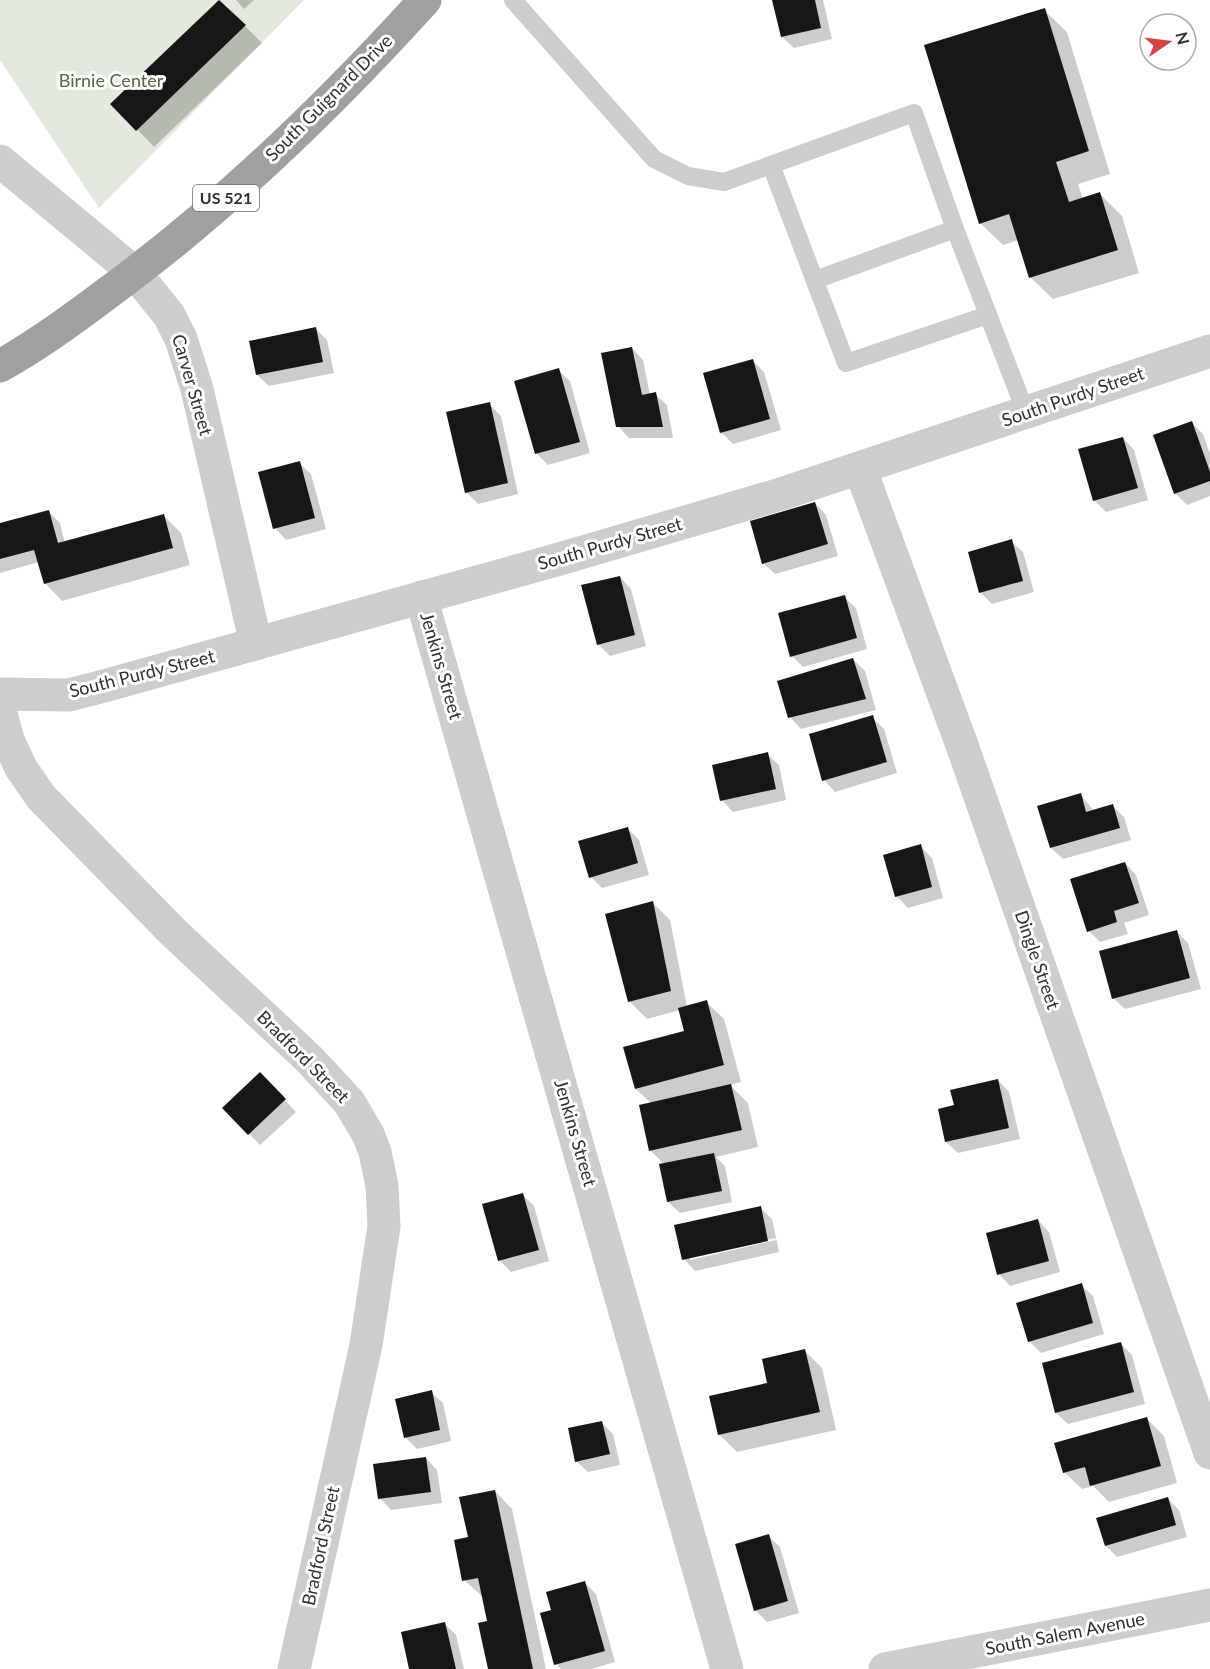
<svg xmlns="http://www.w3.org/2000/svg" width="1210" height="1669" font-family="Lato,sans-serif">
<style>
.park{fill:#e3e9dd}
.shadow{fill:#0003;fill-rule:evenodd}
.building{fill:#171717}
.lines{fill:none;stroke-linecap:round;stroke-linejoin:round}
.service{stroke:#cdcdcd;stroke-width:18}
.minor{stroke:#cdcdcd;stroke-width:33}
.tertiary{stroke:#cdcdcd;stroke-width:33}
.trunk{stroke:#a0a0a0;stroke-width:33}
.labels{text-anchor:middle;stroke-width:6;stroke-linejoin:round;paint-order:stroke}
.shield{fill:#fff;stroke:#6e6e6e;stroke-width:1.5}
.shield-label{font-size:16px;font-weight:bold;fill:#303030}
.park-label{font-size:18px;fill:#526941;stroke:#fff}
.street-label{font-size:18px;fill:#303030;stroke:#fff}
</style>
<rect width="100%" height="100%" fill="#fff"/>
<path class="park" d="M0,0H304L99,208L0,60Z"/>
<g class="shadow">
<path d="M236,0H254L244,9Z"/>
<path d="M774,0H823L832,39L794,48L782,37Z"/>
<path d="M220,1L262,43L154,147L113,104Z"/>
<path d="M1044,10L1067,32L1110,174L1078,184L1083,199L1100,194L1122,216L1139,273L1053,299L1030,277L1019,240L1003,245L980,223Z"/>
<path d="M315,328L327,340L334,373L269,386L257,375Z"/>
<path d="M632,348L643,360L650,395L655,394L667,405L673,438H629L618,426Z"/>
<path d="M753,361L764,372L781,430L733,444L721,432Z"/>
<path d="M558,370L570,381L590,453L548,465L536,453Z"/>
<path d="M489,404L501,416L518,494L478,504L466,492Z"/>
<path d="M1192,423L1203,434L1210,454V496L1187,505L1175,493Z"/>
<path d="M1123,438L1134,450L1148,500L1106,512L1094,500Z"/>
<path d="M299,463L311,474L326,529L286,540L275,528Z"/>
<path d="M815,503L826,515L838,556L775,574L763,563Z"/>
<path d="M48,511L60,523L65,543L163,515L181,533L190,565L62,601L45,583L39,562L0,573V525Z"/>
<path d="M1011,541L1023,552L1034,592L992,604L980,592Z"/>
<path d="M620,577L631,589L646,646L610,656L598,644Z"/>
<path d="M844,597L856,608L867,649L803,667L792,656Z"/>
<path d="M853,659L865,671L876,710L801,729L790,717Z"/>
<path d="M872,717L884,729L897,773L835,792L824,780Z"/>
<path d="M767,754L779,765L786,800L733,812L722,800Z"/>
<path d="M1081,795L1094,811L1113,806L1124,817L1131,840L1063,859L1051,848Z"/>
<path d="M627,828L639,840L649,875L602,888L591,877Z"/>
<path d="M920,846L932,858L943,898L908,908L896,896Z"/>
<path d="M1125,863L1136,875L1149,915L1124,923L1128,934L1100,942L1089,931Z"/>
<path d="M653,903L670,920L687,1007L706,1002L724,1019L741,1082L730,1085L748,1103L758,1147L716,1157L725,1166L732,1202L680,1213L668,1202L661,1166L665,1165L651,1151L641,1107L652,1104L636,1089L686,1032L680,1010L647,1019L630,1002L606,915Z"/>
<path d="M1177,932L1188,943L1201,989L1125,1009L1113,998Z"/>
<path d="M260,1074L296,1112L260,1145L224,1108Z"/>
<path d="M998,1080L1009,1092L1020,1139L958,1153L946,1142Z"/>
<path d="M522,1194L534,1206L549,1261L511,1272L500,1261Z"/>
<path d="M760,1208L772,1219L779,1252L695,1271L684,1259ZM775,1238L776,1240L690,1260V1257Z"/>
<path d="M1038,1220L1049,1232L1060,1272L1010,1286L999,1274Z"/>
<path d="M1081,1285L1093,1296L1104,1334L1041,1353L1029,1341Z"/>
<path d="M1121,1344L1132,1355L1145,1404L1068,1424L1056,1413Z"/>
<path d="M805,1351L822,1368L836,1430L737,1452L719,1434Z"/>
<path d="M431,1392L443,1403L451,1441L417,1449L405,1437Z"/>
<path d="M1146,1418L1164,1436L1177,1483L1109,1502L1093,1486L1082,1489L1064,1472Z"/>
<path d="M601,1422L613,1434L620,1465L588,1472L576,1461Z"/>
<path d="M426,1458L437,1470L442,1503L391,1510L380,1498Z"/>
<path d="M495,1491L512,1509L546,1669H489V1623L483,1597L464,1580L469,1538Z"/>
<path d="M1168,1499L1179,1510L1187,1537L1117,1557L1106,1546Z"/>
<path d="M768,1536L780,1547L799,1613L767,1622L755,1610Z"/>
<path d="M585,1583L596,1594L615,1662L591,1669H561L556,1664Z"/>
<path d="M445,1624L456,1635L464,1669H410Z"/>
</g>
<g class="building">
<path d="M219,0L246,25L136,131L110,104Z"/>
<path d="M772,0H815L821,28L781,37Z"/>
<path d="M1045,8L1089,151L1056,162L1069,202L1100,192L1118,250L1029,278L1009,214L979,224L924,45Z"/>
<path d="M316,327L323,362L256,375L249,341Z"/>
<path d="M632,347L642,395L656,392L663,427H616L601,353Z"/>
<path d="M753,359L770,419L720,433L703,373Z"/>
<path d="M559,368L580,442L535,454L514,381Z"/>
<path d="M490,402L508,483L465,493L446,412Z"/>
<path d="M1192,421L1210,472V481L1174,494L1153,435Z"/>
<path d="M1123,437L1138,488L1093,501L1078,449Z"/>
<path d="M300,461L315,518L273,529L258,472Z"/>
<path d="M815,502L828,544L762,564L750,521Z"/>
<path d="M49,510L58,543L164,514L173,548L44,584L34,550L0,559V523Z"/>
<path d="M1012,539L1023,581L979,593L968,552Z"/>
<path d="M620,576L635,635L597,645L581,585Z"/>
<path d="M845,595L857,638L790,657L778,613Z"/>
<path d="M853,658L866,699L788,718L777,681Z"/>
<path d="M873,715L887,762L822,781L809,734Z"/>
<path d="M768,752L776,789L720,801L712,765Z"/>
<path d="M1081,793L1086,812L1113,804L1120,828L1050,848L1037,806Z"/>
<path d="M628,827L638,863L589,878L578,841Z"/>
<path d="M921,844L932,887L895,897L883,855Z"/>
<path d="M1125,862L1139,903L1114,911L1117,922L1087,932L1070,879Z"/>
<path d="M653,901L671,991L628,1002L605,914Z"/>
<path d="M1177,930L1190,978L1112,999L1099,951Z"/>
<path d="M707,1000L724,1065L635,1089L623,1047L684,1031L678,1008Z"/>
<path d="M260,1072L286,1099L248,1135L222,1108Z"/>
<path d="M998,1079L1009,1128L945,1142L938,1109L954,1105L950,1090Z"/>
<path d="M731,1084L742,1130L649,1151L639,1105Z"/>
<path d="M714,1153L722,1191L667,1202L659,1164Z"/>
<path d="M523,1193L539,1250L498,1261L482,1204Z"/>
<path d="M761,1206L768,1241L682,1260L674,1225Z"/>
<path d="M1038,1219L1049,1261L997,1275L986,1233Z"/>
<path d="M1082,1283L1093,1323L1028,1342L1016,1303Z"/>
<path d="M1121,1342L1134,1392L1055,1413L1042,1363Z"/>
<path d="M805,1349L820,1412L718,1435L709,1396L767,1383L762,1359Z"/>
<path d="M432,1390L440,1430L404,1438L395,1399Z"/>
<path d="M1147,1417L1161,1466L1090,1486L1085,1467L1063,1473L1054,1443Z"/>
<path d="M602,1421L610,1454L575,1462L568,1428Z"/>
<path d="M426,1457L431,1492L378,1499L373,1464Z"/>
<path d="M495,1490L533,1669H488L478,1623L487,1621L478,1578L462,1581L454,1540L468,1537L459,1497Z"/>
<path d="M1168,1497L1176,1525L1105,1546L1096,1518Z"/>
<path d="M769,1534L788,1601L754,1611L735,1544Z"/>
<path d="M585,1581L605,1651L554,1665L540,1613L551,1610L546,1592Z"/>
<path d="M445,1622L456,1669H409L401,1632Z"/>
</g>
<g class="lines">
<g class="service">
<path d="M513,0L654,159L688,176L724,182L914,113L955,229L1026,413"/>
<path d="M771,165L846,363L988,315"/>
<path d="M815,280L955,229"/>
</g>
<g class="minor">
<path d="M0,161L135,273L169,315L181,339L197,389L256,644"/>
<path d="M860,468L963,748L1210,1453"/>
<path d="M421,597L727,1669"/>
<path d="M0,709L8,740L21,768L41,797L173,932L309,1059L349,1102L368,1134L375,1152L382,1186L384,1226L366,1345L294,1669"/>
<path d="M885,1669L1210,1605"/>
</g>
<path class="tertiary" d="M0,694L69,695L104,686L556,560L781,494L1210,351"/>
<path class="trunk" d="M0,366C39,344 73,319 109,292C225,207 328,107 425,0"/>
</g>
<g class="labels">
<rect class="shield" x="193" y="185" width="66" height="26" rx="4.5"/>
<g class="shield-label">
<text x="226" y="204">US 521</text>
</g>
<g class="park-label">
<text x="111" y="87">Birnie Center</text>
</g>
<g class="street-label">
<text transform="translate(329 98) rotate(-45)" y="6">South Guignard Drive</text>
<text transform="translate(192 385) rotate(74)" y="6">Carver Street</text>
<text transform="translate(1073 397) rotate(-19)" y="6">South Purdy Street</text>
<text transform="translate(610 544) rotate(-16)" y="6">South Purdy Street</text>
<text transform="translate(441 666) rotate(74)" y="6">Jenkins Street</text>
<text transform="translate(142 674) rotate(-14)" y="6">South Purdy Street</text>
<text transform="translate(1037 960) rotate(71)" y="6">Dingle Street</text>
<text transform="translate(303 1057) rotate(45)" y="6">Bradford Street</text>
<text transform="translate(575 1133) rotate(74)" y="6">Jenkins Street</text>
<text transform="translate(321 1546) rotate(-78)" y="6">Bradford Street</text>
<text transform="translate(1065 1634) rotate(-11)" y="6">South Salem Avenue</text>
</g>
</g>
<g transform="translate(1168 42) rotate(76)"><circle r="28" fill="#ffffff" stroke="#acacac" stroke-width="1.5"/>
<path d="M0-4.5L10 22L0 15L-10 22Z" fill="#d84247"/>
<text y="-9" font-size="16" font-weight="bold" text-anchor="middle" fill="#303030">N</text>
</g>
</svg>
